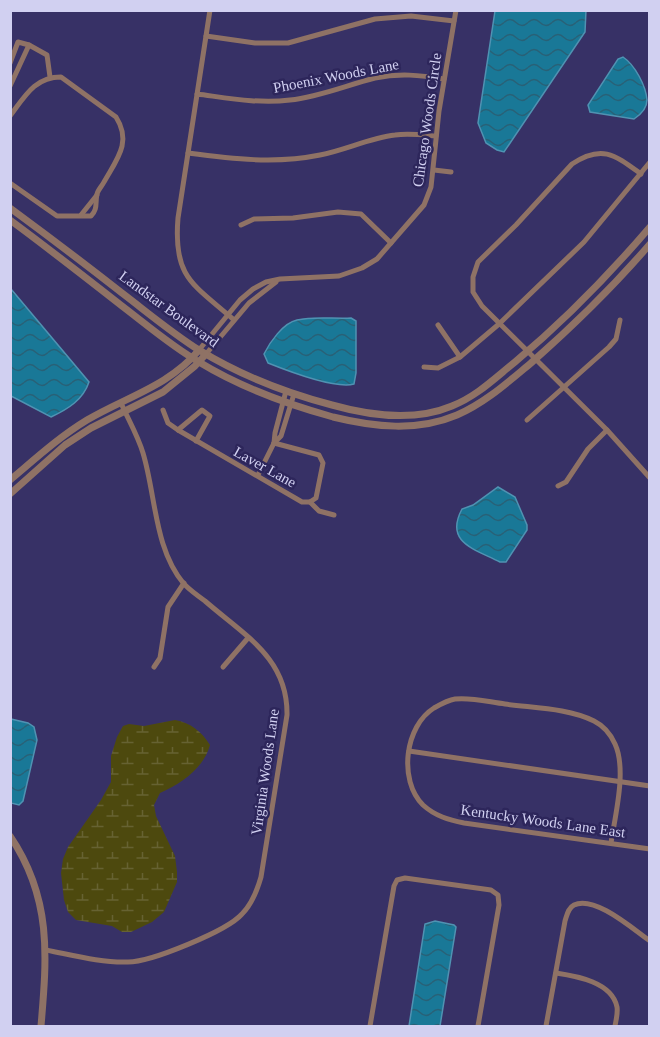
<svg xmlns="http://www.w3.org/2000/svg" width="660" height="1037" font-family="Georgia,serif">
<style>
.wetland{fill:url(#wetland-marsh)}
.water{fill:url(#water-waves);stroke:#5092b2;stroke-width:1.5}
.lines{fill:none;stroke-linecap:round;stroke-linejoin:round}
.minor{stroke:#8f7265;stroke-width:5}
.tertiary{stroke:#8f7265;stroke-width:7}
.labels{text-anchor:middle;stroke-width:5;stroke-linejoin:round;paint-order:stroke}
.street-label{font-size:15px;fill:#d1d0f1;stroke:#2d265b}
</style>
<defs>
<pattern id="wetland-marsh" width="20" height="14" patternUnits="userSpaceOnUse" patternTransform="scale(1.5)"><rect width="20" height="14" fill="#4d490e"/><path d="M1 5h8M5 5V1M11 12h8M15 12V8" fill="none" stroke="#666232"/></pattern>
<pattern id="water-waves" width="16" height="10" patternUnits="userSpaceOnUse" patternTransform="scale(1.5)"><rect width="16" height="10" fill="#197897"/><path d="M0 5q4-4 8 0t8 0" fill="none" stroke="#286177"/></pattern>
</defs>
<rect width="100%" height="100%" fill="#373166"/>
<path class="wetland" d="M175,720C191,723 201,731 210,745C204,768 181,784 160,793L154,805L156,816L175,856L177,872V882L164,912L152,922L131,932H122L112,926L76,920L68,912L64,900L61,873L63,859L68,847L101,800L111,782V756L117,737L123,726L129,724L144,726Z"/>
<g class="water">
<path d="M495,11L586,10L585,32L504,152L497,150L486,143L478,123Z"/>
<path d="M623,57C635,65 646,86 647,100C647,109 640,115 634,119L590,112L588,105L618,59Z"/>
<path d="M11,289L89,382C83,400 68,409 51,417L11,396Z"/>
<path d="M351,318L356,321V373L354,384C335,389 288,371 268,363L264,354C270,342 283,323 297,320C314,316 334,319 351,318Z"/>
<path d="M498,487L515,497L527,525V530L506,562H500C475,549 444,543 462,509L473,505Z"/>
<path d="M11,719L28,723L34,727L37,740L23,801L19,805L11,803Z"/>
<path d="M435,921L454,925L456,927L440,1026H409L425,924Z"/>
</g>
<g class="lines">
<g class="minor">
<path d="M210,10L178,218C173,278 193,284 234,320"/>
<path d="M206,36L255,43H288L375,19L411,16L454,21"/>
<path d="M10,63L18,42L29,45L47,55L50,77"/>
<path d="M10,86L29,45"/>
<path d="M197,94C228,98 259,104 290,100C319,97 347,85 375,78C399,73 420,75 444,79"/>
<path d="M10,116C25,96 35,77 61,77L116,117C132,142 117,159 104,182C102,186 98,190 97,194C95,203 98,209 91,216H57L10,183"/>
<path d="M188,153C232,159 276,164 320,155C345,150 370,138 395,135C409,133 423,135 436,136"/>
<path d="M434,170L451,172"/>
<path d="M641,174C615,155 602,144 572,164L516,225L478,262L473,277V292L482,306L607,430L650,478"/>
<path d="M81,215L97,195"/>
<path d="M241,225L254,219L293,218L338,212L361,214L391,243"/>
<path d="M438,325L460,357"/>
<path d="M199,350L240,300L253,289L266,282L280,279L339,276L362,268L377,259L424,205L431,187L439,111L456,10"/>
<path d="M206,354L249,303L276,282"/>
<path d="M424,367L438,368L460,357L499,324L584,242L650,162"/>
<path d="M163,410L168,423L178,430L302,502H310L316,498L323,463L319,455L274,443"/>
<path d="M527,420L609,347L616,339L620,320"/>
<path d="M178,430L202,410L210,416L196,441"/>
<path d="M274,443L275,433L286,391"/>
<path d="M258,475L274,443L281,436L294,394"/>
<path d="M558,486L566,482L588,449L607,430"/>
<path d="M310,502L319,511L334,515"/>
<path d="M154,667L160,658L168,607L184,583"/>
<path d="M223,667L248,638"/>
<path d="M409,751L650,786"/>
<path d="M611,843C615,816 627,770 615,744C611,735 604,726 594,721C568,708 533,708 505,704C489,702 471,697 455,699C448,700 441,704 434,708C405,726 398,780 423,805C435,816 449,820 464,823L650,849"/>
<path d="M46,950C72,955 101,963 128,962C151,962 227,931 242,914C252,904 257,891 261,877L287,715C288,658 244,635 205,601C198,596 190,590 184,584C154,548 156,496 143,453C138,436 128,419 121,403"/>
<path d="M556,973C576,976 612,982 617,1007C618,1013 616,1020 615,1026"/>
<path d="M370,1026L394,886L397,880L405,878L491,890L498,895L499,905L478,1026"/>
<path d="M546,1026L565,921C567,915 568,908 574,905C595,895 634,930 650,941"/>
</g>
<g class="tertiary">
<path d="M10,208C48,236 85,264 122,293C147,312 172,333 199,350C240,375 286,393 332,405C371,416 414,422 452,406C477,396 495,378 515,362C564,321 608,276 650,227"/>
<path d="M10,220C48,248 85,277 122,306C147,325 171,346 199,362C240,387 286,404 333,417C374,427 417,432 457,415C485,403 508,382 531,363C573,326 613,287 650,244"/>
<path d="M10,480C35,459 59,437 87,420C126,397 169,386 199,350"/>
<path d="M10,494L65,445L91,428L163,392L195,366L206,354"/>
<path d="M10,836C52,898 47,956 41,1026"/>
</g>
</g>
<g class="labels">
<g class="street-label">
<text transform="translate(336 76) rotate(-11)" y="5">Phoenix Woods Lane</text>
<text transform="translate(427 120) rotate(-82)" y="5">Chicago Woods Circle</text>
<text transform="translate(169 309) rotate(36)" y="5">Landstar Boulevard</text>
<text transform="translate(265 467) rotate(29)" y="5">Laver Lane</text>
<text transform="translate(265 772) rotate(-82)" y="5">Virginia Woods Lane</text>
<text transform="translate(543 821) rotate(8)" y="5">Kentucky Woods Lane East</text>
</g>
</g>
<rect width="660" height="1037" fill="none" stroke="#d1d0f1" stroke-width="24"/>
</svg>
